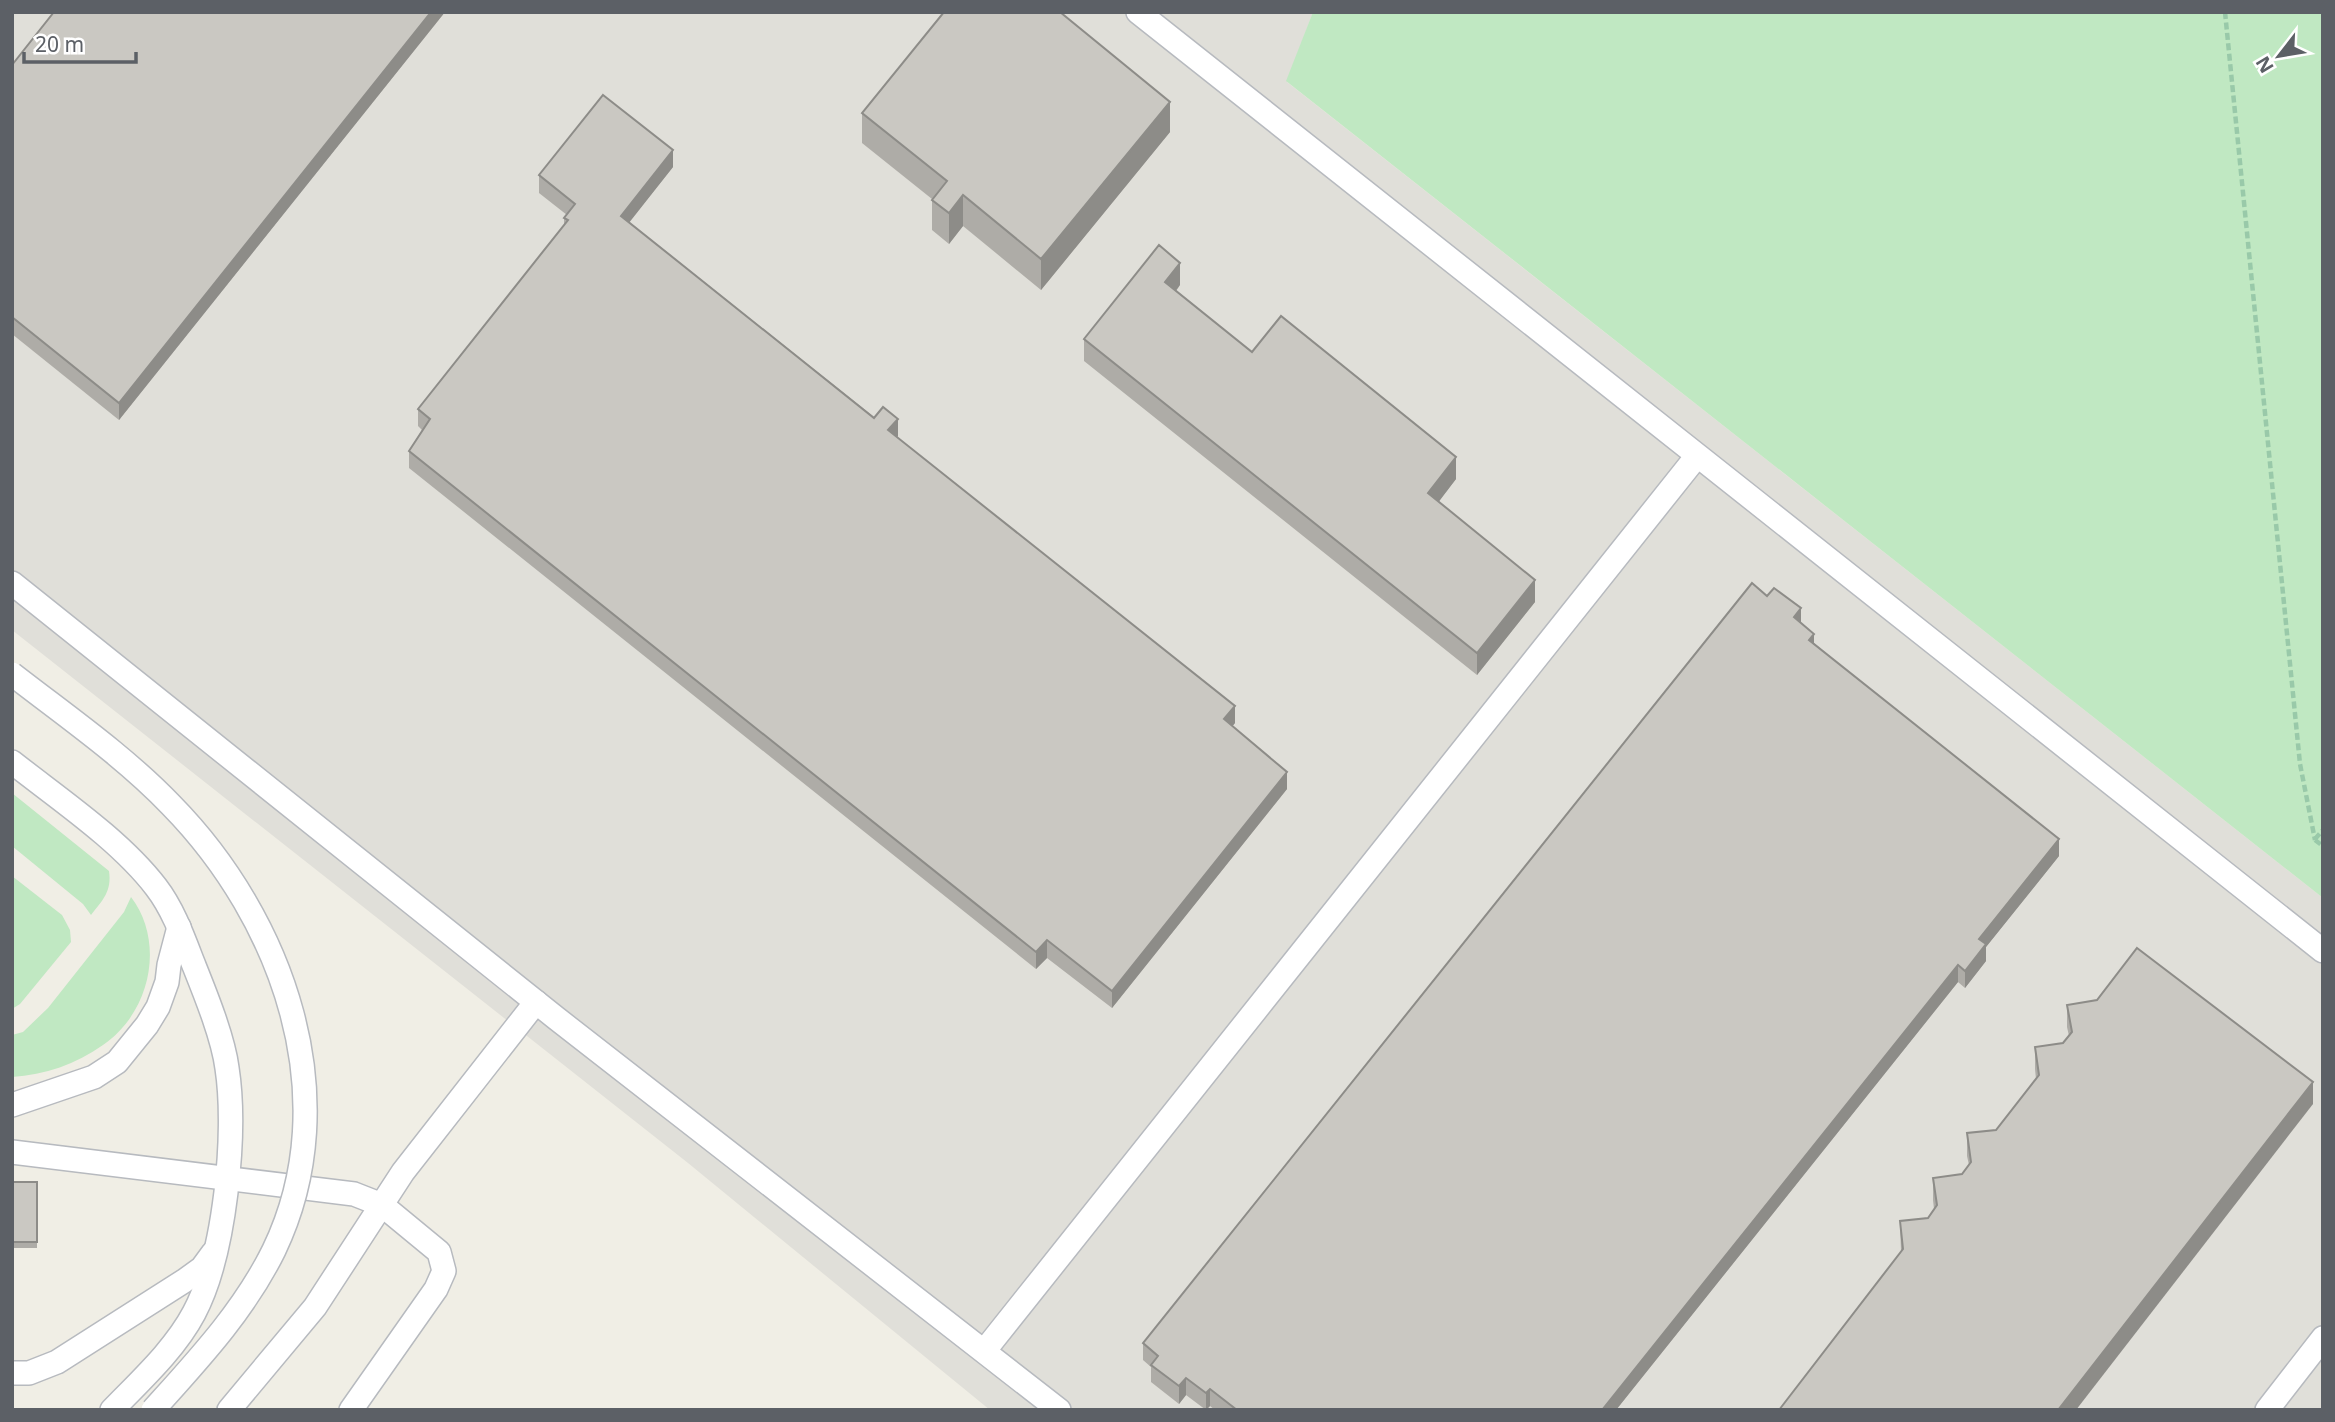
<svg xmlns="http://www.w3.org/2000/svg" width="2335" height="1422" font-family="'Noto Sans',sans-serif">
<style>
.industrial{fill:#e0dfd9}
.green{fill:#c0e8c2}
.lines{fill:none;stroke-linecap:round;stroke-linejoin:round}
.lane-casing{stroke:#b7babf;stroke-width:26}
.path{stroke:#99c9a9;stroke-width:4.5;stroke-dasharray:7 3.5;stroke-linecap:butt}
.lane{stroke:#fff;stroke-width:23}
.lane-bridge-casing{stroke:#b7babf;stroke-width:26;stroke-linecap:butt}
.lane-bridge{stroke:#fff;stroke-width:23}
.wall{fill:#aeaca7}
.shaded-wall{fill:#8d8c88}
.building{fill:#cac8c2;stroke:#8d8c88;stroke-width:2}
</style>
<rect width="100%" height="100%" fill="#f0eee5"/>
<path class="industrial" d="M12,12H1313L1287,82L2323,898V1410H990L688,1163L12,630Z"/>
<g class="green">
<path d="M1313,12H2323V898L1286,81Z"/>
<path d="M12,793L109,871C112,891 103,900 91,915L83,904L12,846Z"/>
<path d="M12,876L62,915L70,930L71,942L20,1004L12,1009Z"/>
<path d="M131,897C166,943 150,1013 103,1045C76,1064 45,1075 12,1077V1035L23,1032L48,1008L124,912Z"/>
</g>
<g class="lines">
<defs>
<g id="lane">
<path d="M1138,12L2323,951"/>
<path d="M12,583L556,1018L1059,1410"/>
<path d="M12,762C59,799 120,840 156,887C173,909 183,937 193,963C205,993 223,1037 227,1068C237,1133 225,1255 194,1313C175,1349 141,1380 112,1410"/>
<path d="M12,1105L94,1077L117,1062L147,1025L158,1007L167,982L169,965L179,927"/>
<path d="M12,1152L354,1194L382,1205L439,1252L444,1271L436,1289L351,1410"/>
<path d="M985,1350L1697,456"/>
<path d="M12,1373H29L57,1362L184,1281L202,1268L213,1253"/>
<path d="M229,1410L315,1307L403,1172L536,1002"/>
<path d="M2267,1410L2323,1338"/>
</g>
</defs>
<use href="#lane" class="lane-casing"/>
<g class="path">
<path d="M2225,12L2300,764L2315,840"/>
<path d="M2315,839L2323,830"/>
<path d="M2315,840L2323,846"/>
</g>
<use href="#lane" class="lane"/>
<defs>
<path id="lane-bridge" d="M12,674C66,716 124,756 171,805C283,919 347,1098 274,1250C244,1311 198,1360 153,1410"/>
</defs>
<use href="#lane-bridge" class="lane-bridge-casing"/>
<use href="#lane-bridge" class="lane-bridge"/>
</g>
<g class="wall">
<path d="M54,12H445L119,420L12,334V65Z"/>
<path d="M862,113L1170,132L1041,290L963,226L949,244L932,230V199L862,143Z"/>
<path d="M673,167L629,222L898,436L897,437L1235,723L1232,726L1287,789L1112,1008L1047,958L1036,969L409,468V451L422,430L418,426V409L564,225V218L567,215L539,193V175Z"/>
<path d="M1180,285L1176,291L1252,352L1456,479L1438,502L1535,602L1477,675L1084,361V339Z"/>
<path d="M1801,623L1814,643L2059,856L1986,947V961L1965,988L1958,982L1616,1410H1215L1210,1406L1206,1410L1186,1395L1179,1404L1151,1382V1367L1143,1360V1343Z"/>
<path d="M2067,1005L2313,1104L1901,1252L1900,1221L1928,1218L1934,1209L1933,1200V1178L1962,1174L1969,1165L1967,1156V1133L1996,1130L2036,1079L2035,1069V1047L2063,1043L2069,1036L2067,1027Z"/>
<rect x="12" y="1182" width="25" height="66"/>
</g>
<g class="shaded-wall">
<path d="M431,12H445L119,420V403Z"/>
<path d="M1170,102V132L1041,290V259Z"/>
<path d="M673,150V167L621,233V216Z"/>
<path d="M963,195V226L949,244V213Z"/>
<path d="M1180,263V285L1165,305V282Z"/>
<path d="M898,419V436L888,447V430Z"/>
<path d="M1456,457V479L1428,516V493Z"/>
<path d="M1535,580V602L1477,675V653Z"/>
<path d="M1801,608V625L1794,617Z"/>
<path d="M1814,634V651L1809,640Z"/>
<path d="M1235,706V723L1224,737V719Z"/>
<path d="M1287,772V789L1112,1008V991Z"/>
<path d="M2059,839V856L1986,947V961L1965,988V971L1979,939Z"/>
<path d="M1047,940V958L1036,969V952Z"/>
<path d="M1958,965V982L1616,1410H1602Z"/>
<path d="M2313,1082V1104L2076,1410H2058Z"/>
<path d="M1186,1378V1395L1179,1404V1386Z"/>
<path d="M1210,1389V1406L1206,1410V1393Z"/>
</g>
<g class="building">
<path d="M54,12H431L119,403L12,317V65Z"/>
<path d="M944,12H1060L1170,102L1041,259L963,195L949,213L932,200L947,181L862,113Z"/>
<path d="M603,95L673,150L621,216L874,418L883,407L898,419L888,430L1235,706L1224,719L1287,772L1112,991L1047,940L1036,952L409,451L430,419L418,409L568,220L564,218L575,204L539,175Z"/>
<path d="M1159,245L1180,263L1165,282L1252,352L1281,316L1456,457L1428,493L1535,580L1477,653L1084,339Z"/>
<path d="M1752,583L1767,596L1774,588L1801,608L1794,617L1814,634L1809,640L2059,839L1979,939L1986,944L1965,971L1958,965L1602,1410H1237L1210,1389L1206,1393L1186,1378L1179,1386L1151,1365L1158,1356L1143,1343Z"/>
<path d="M2137,948L2313,1082L2058,1410H1779L1903,1249L1900,1221L1928,1218L1937,1205L1933,1178L1962,1174L1971,1162L1967,1133L1996,1130L2039,1075L2035,1047L2063,1043L2072,1032L2067,1005L2097,1000Z"/>
<rect x="12" y="1182" width="25" height="60"/>
</g>
<rect width="2335" height="1422" fill="none" stroke="#5c6066" stroke-width="28"/>
<g transform="translate(2279 56) rotate(239)" stroke="#ffffff" stroke-width="5" paint-order="stroke">
<path d="M0-5L12 26L0 18L-12 26Z" fill="#5c6066"/>
<text y="-10" font-size="19" font-weight="bold" text-anchor="middle" fill="#5c6066">N</text>
</g>
<path d="M24 52v10h112v-10" fill="none" stroke="#5c6066" stroke-width="3.5"/>
<text x="35" y="52" font-size="21" fill="#5c6066" stroke="#ffffff" stroke-width="5" paint-order="stroke">20 m</text>
</svg>
